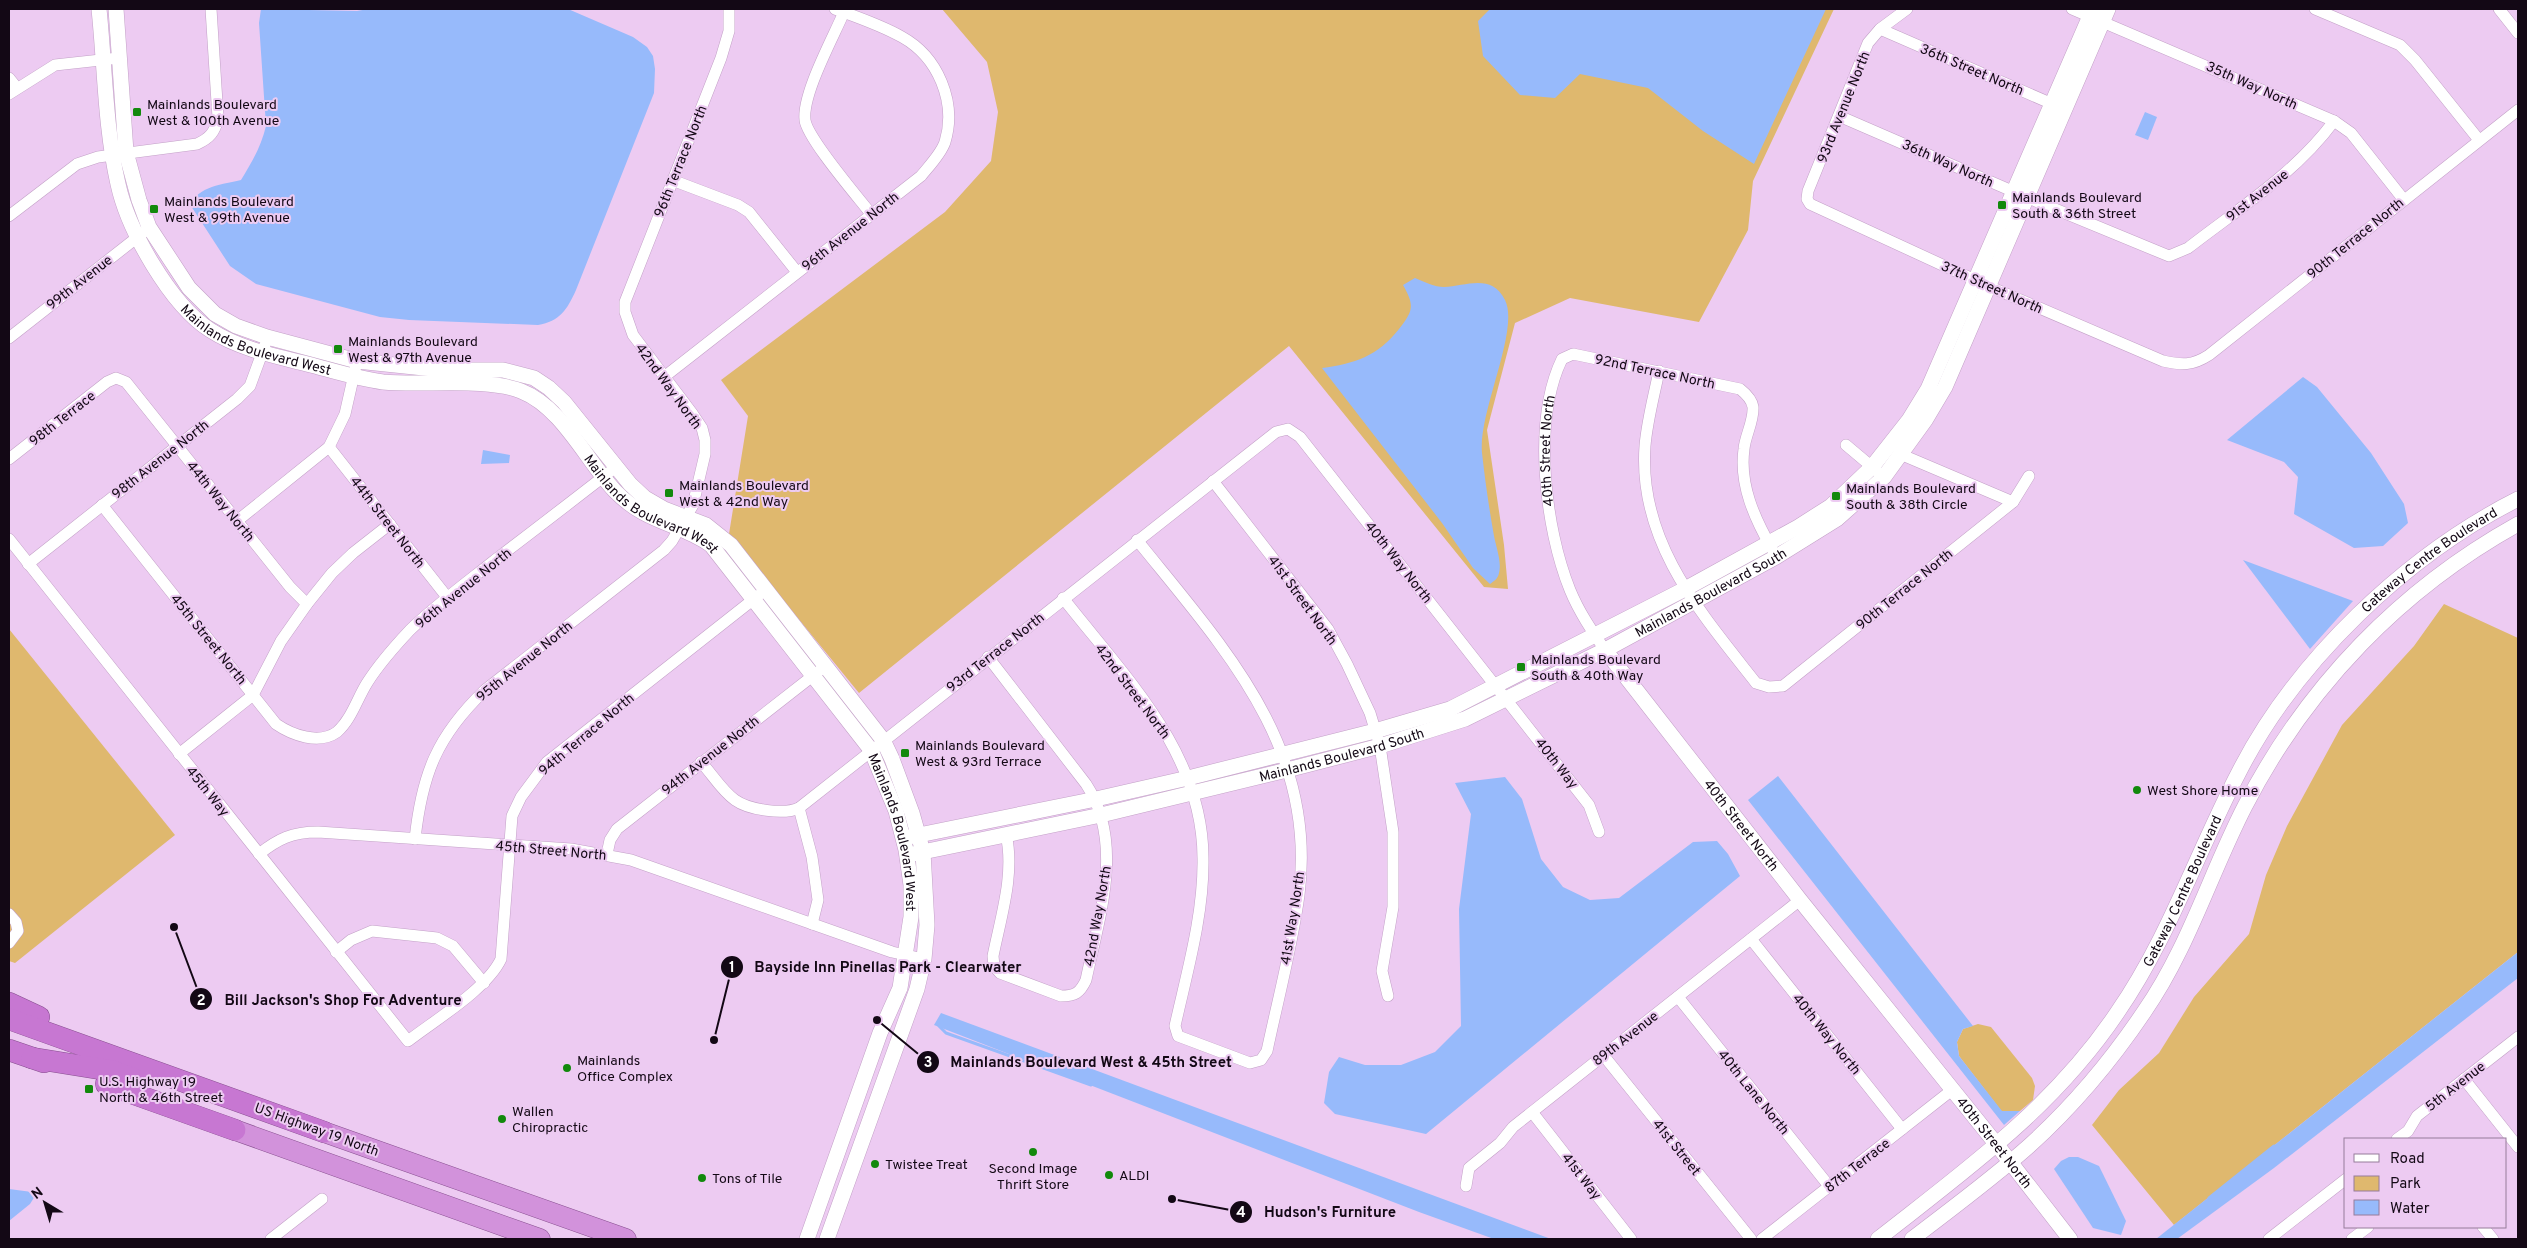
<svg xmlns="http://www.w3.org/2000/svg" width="2527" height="1248" font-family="Overpass,sans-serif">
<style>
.green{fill:#dfb86e}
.water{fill:#97bafb}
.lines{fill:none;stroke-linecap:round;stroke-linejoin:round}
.stream{stroke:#97bafb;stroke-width:3}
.minor-casing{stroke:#c3a1c7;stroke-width:12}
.tertiary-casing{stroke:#c3a1c7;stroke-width:16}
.trunk-casing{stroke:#885090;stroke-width:21}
.motorway-casing{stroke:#885090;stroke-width:22}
.minor{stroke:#fff;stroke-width:11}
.tertiary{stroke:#fff;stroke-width:15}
.trunk{stroke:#d292db;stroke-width:20}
.motorway{stroke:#c777d2;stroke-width:21}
.poi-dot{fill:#12890c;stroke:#edcbf2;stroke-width:2}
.labels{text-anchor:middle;stroke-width:4;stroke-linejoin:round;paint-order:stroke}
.street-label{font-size:14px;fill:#130815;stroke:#edcbf2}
.poi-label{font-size:14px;fill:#130815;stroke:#edcbf2;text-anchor:start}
.leader{fill:none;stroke:#130815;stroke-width:2}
.callout-dot{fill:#130815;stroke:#edcbf2;stroke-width:2}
.mark-label{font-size:15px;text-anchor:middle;font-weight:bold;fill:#fff}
.callout-label{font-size:15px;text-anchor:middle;font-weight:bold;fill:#130815;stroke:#edcbf2;stroke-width:4;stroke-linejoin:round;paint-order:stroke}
</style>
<rect width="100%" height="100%" fill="#edcbf2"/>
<g class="green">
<path d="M942,9H1834L1753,181L1748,230L1699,322L1570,298L1515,323L1487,430L1504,545L1508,589L1484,587L1289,346L859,693L729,534L748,416L721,380L945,212L991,161L998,112L987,62Z"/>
<path d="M2444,604L2518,638V952L2174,1225L2092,1125L2119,1090L2159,1053L2194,997L2249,934L2266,875L2287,826L2342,725L2414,646Z"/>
<path d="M9,629L175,835L15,963L9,961Z"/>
<path d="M1978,1024L1991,1027L2032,1078L2035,1086L2033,1100L2020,1111L2002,1112L1959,1056L1957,1042L1963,1029Z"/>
</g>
<g class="water">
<path d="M261,9L357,11L368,9H568L633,37L647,47L653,56L655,69L654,93L576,290C567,310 560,321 538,325L409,320L380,317L256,284L230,266L191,206C196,186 225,184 241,180C252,162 261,147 266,126L259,23Z"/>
<path d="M1490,9H1826L1754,164L1703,131L1648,88L1580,74L1555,98L1520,95L1483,56L1478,21Z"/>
<path d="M2145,112L2157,117L2148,140L2135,135Z"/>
<path d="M1415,278C1424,282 1435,287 1444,287C1466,286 1492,273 1505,300C1520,330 1478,412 1482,453C1485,480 1489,508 1494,536C1496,547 1502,562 1499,573C1498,579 1494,581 1490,584L1473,568L1442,523L1322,368C1354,364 1378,356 1399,329C1413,311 1415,306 1403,285Z"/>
<path d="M2303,377L2317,387L2371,453L2404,504L2408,523L2383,546L2354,548L2294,514L2298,477L2284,462L2227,440Z"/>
<path d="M483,450L510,455L509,463L481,464Z"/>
<path d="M2243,560L2353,601L2310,649Z"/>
<path d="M1778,776L1973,1026L1963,1029L1957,1042L1959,1056L2002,1111H2020L2004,1125L1748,800Z"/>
<path d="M1505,777L1522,799L1541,859L1563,887L1590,900L1619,898L1693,842L1717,841L1728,854L1740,876L1426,1134L1335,1114L1324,1103L1329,1072L1339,1057L1365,1065H1401L1435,1052L1461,1026L1459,909L1471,814L1455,783Z"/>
<path d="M2518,952V978L2274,1168L2177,1239H2156Z"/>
<path d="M941,1013L1551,1239H1494L1419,1212L934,1025Z"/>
<path d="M2069,1157H2078L2099,1166L2126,1221L2121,1235L2093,1228L2054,1169L2061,1161Z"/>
<path d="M9,1189L32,1192L35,1196L30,1204L9,1221Z"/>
</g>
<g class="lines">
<g class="stream">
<path d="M939,1026L946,1033L1091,1085"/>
<path d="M2209,1198L2274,1146"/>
</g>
<defs>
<g id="minor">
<path d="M1907,9L1880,29L1868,43L1808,191L1807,199L1810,204L1988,286L2163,361C2182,365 2192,366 2209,355L2518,110"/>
<path d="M2072,9L2334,121L2351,133L2404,200"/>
<path d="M2315,9L2400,45L2415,60L2479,140"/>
<path d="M2499,9L2518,33"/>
<path d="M844,12C833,38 802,94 805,120C807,138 857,196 871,214"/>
<path d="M1880,29L2057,106"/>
<path d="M9,78L17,88"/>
<path d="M9,94L55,65L119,58"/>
<path d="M1839,116L2026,197L2169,256L2188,248C2238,209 2296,173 2334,121"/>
<path d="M672,180L738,205L749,212L797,272"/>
<path d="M9,216L77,164L98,157L197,144C210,138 215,132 218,118L211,9"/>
<path d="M9,338L144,232"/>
<path d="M1659,371C1654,396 1647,421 1645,446C1638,542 1701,613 1756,683L1769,687L1783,686L2013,502L2029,476"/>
<path d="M664,377L921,176C929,166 941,154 945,142C957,102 938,57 902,37C881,25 857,17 835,9"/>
<path d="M1846,445L1884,477"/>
<path d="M329,447L447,597"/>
<path d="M1900,454L2013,502"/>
<path d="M9,459L107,382L116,378L126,382L290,587L307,604"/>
<path d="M1213,481L1328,629L1347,664L1370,713L1380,746L1393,832V907L1382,971L1388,996"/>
<path d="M102,505L276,724C292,735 319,745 337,732C351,720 357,699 367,683C379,664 394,647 410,630C436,605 466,583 495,560C536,529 576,498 616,467"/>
<path d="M237,521L329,447L345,414L357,361"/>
<path d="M9,539L408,1041C435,1020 487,989 501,959L512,816L521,797L547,762L759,595"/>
<path d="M28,564L237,399L250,386L265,345"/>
<path d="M1063,598C1124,676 1203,753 1203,858C1204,914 1187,972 1175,1026L1178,1036L1250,1063L1261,1060L1267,1051C1278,999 1292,947 1299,895C1318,746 1223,647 1137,540"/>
<path id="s1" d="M1605,650C1592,631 1579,612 1570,590C1545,528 1532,421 1562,359L1573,354L1740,389C1745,393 1752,400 1753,407C1754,421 1745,436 1744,449C1739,485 1755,519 1772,549"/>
<path d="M988,657L1086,784C1125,843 1099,917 1086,980C1080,993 1075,996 1061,996L1000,973L994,966L993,956C1001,916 1015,874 1006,834"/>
<path d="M179,754L253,695L281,641L307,604L332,573L353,553L390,524"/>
<path d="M701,762C712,774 722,791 735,800C749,810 784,815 799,808L1276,432L1288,429L1300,437L1589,805L1599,832"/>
<path d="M799,808L812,857L818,900L812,924"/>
<path d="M415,839C422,774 437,736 485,690L664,550L672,541L693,505L705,454V440L702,428L692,413L633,335L625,312V302L721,58L729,31V9"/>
<path d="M259,854C278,839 292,832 318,832L571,849L631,860L892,952L924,959"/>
<path d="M607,854L610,840L617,829L819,671"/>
<path d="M9,914L16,922L18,931L9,943"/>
<path d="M1751,939L1902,1129"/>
<path d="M336,952L351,940L372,931L437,938L453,946L484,983"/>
<path d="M1678,997L1829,1186"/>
<path d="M1604,1056L1751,1239"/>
<path d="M2464,1079L2518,1147"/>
<path d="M1532,1112L1631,1239"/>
<path d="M2397,1139L2408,1131L2417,1116L2518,1037"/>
<path d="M1466,1186L1469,1168L1500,1143L1513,1127L1800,900"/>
<path d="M2483,1227L2493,1239"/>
<path d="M271,1239L322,1199"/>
<path d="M1762,1239L1952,1090"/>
<path d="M2269,1239L2346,1179"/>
<path d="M2352,1239L2368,1227"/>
</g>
<g id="tertiary">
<path id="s2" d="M99,9C105,67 105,127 118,184C128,230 170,304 210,330C241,350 280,357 315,366C337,372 360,379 383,382C423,386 486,377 521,391C562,407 586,460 615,491C647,524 678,522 711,545L871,750L896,811L906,850L911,885V917L900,988L880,1033L807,1239"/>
<path d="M116,9L126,152L139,200L149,227L189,288L215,314L236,326L267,337L357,361L443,370H503L534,378L549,388L564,402L630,484L645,498L664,509L706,525L731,545L883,740L892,759L912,813L923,852L927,925L924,959L917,989L827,1239"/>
<path id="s3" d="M1605,650L1800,900L1997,1145L2070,1239"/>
<path d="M909,837L1096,799L1188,778L1375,731L1450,709L1685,589L1798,527L1831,506L1872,467L1909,420L1928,389L2093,9"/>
<path id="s4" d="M913,854L1101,815L1287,770L1380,746L1465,719L1605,650L1776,557L1837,519L1884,477L1926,419L1945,387L2108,9"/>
<path id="s5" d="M1878,1239C1967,1169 2053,1108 2117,1013C2169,938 2197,852 2239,772C2296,660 2407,555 2518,499"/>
<path d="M1912,1239C1951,1209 1992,1179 2029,1146C2072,1107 2111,1061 2144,1012C2188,949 2210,874 2245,806C2307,686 2401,589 2518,524"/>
</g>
<g id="trunk">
<path d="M235,1130L540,1239"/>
<path d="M324,1132L626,1239"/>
</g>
<g id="motorway">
<path d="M9,1003L39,1017"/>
<path d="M9,1019L324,1132"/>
<path d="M9,1050L44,1062"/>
<path d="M32,1058L113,1071L134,1079"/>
<path d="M106,1084L235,1130"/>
</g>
</defs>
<use href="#minor" class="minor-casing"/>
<use href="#tertiary" class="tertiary-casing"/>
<use href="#trunk" class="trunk-casing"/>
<use href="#motorway" class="motorway-casing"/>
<use href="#minor" class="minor"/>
<use href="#tertiary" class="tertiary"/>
<use href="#trunk" class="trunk"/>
<use href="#motorway" class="motorway"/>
</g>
<g class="poi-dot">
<rect x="132" y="107" width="10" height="10" rx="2.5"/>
<rect x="1997" y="200" width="10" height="10" rx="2.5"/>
<rect x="149" y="204" width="10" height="10" rx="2.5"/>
<rect x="333" y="344" width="10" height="10" rx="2.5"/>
<rect x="664" y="488" width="10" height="10" rx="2.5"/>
<rect x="1831" y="491" width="10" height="10" rx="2.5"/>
<rect x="1516" y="662" width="10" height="10" rx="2.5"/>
<rect x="900" y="748" width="10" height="10" rx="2.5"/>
<circle cx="2137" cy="790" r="5"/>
<circle cx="567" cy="1068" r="5"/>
<rect x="84" y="1084" width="10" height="10" rx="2.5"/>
<circle cx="502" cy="1119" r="5"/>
<circle cx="1033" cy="1152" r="5"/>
<circle cx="875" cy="1164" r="5"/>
<circle cx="1109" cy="1175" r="5"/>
<circle cx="702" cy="1178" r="5"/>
</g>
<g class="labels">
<g class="street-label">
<text transform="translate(1972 69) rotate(23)" y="5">36th Street North</text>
<text transform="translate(2252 85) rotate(24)" y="5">35th Way North</text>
<text transform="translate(1843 107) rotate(-68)" y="5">93rd Avenue North</text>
<text transform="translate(680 161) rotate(-68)" y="5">96th Terrace North</text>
<text transform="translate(1948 163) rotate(24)" y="5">36th Way North</text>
<text transform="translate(2257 195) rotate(-38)" y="5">91st Avenue</text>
<text transform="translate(850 231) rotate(-38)" y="5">96th Avenue North</text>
<text transform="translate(2355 238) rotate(-39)" y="5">90th Terrace North</text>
<text transform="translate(79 282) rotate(-38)" y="5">99th Avenue</text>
<text transform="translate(1992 287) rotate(24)" y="5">37th Street North</text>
<text dy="5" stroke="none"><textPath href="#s2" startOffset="398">Mainlands Boulevard West</textPath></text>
<text transform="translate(1655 371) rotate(12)" y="5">92nd Terrace North</text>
<text transform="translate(669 386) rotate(54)" y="5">42nd Way North</text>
<text transform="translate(62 418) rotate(-38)" y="5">98th Terrace</text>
<text dy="5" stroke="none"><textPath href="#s1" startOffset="212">40th Street North</textPath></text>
<text transform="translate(160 459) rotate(-38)" y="5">98th Avenue North</text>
<text transform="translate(221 501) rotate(51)" y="5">44th Way North</text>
<text dy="5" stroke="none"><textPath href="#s2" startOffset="848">Mainlands Boulevard West</textPath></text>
<text transform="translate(388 522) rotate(52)" y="5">44th Street North</text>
<text transform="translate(1399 562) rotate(52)" y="5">40th Way North</text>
<text dy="5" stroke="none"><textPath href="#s5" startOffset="889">Gateway Centre Boulevard</textPath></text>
<text transform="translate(463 588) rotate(-39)" y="5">96th Avenue North</text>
<text transform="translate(1904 589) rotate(-39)" y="5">90th Terrace North</text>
<text dy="5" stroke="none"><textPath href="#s4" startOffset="845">Mainlands Boulevard South</textPath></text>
<text transform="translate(1303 600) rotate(54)" y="5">41st Street North</text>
<text transform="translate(209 639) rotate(51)" y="5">45th Street North</text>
<text transform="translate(995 652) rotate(-38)" y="5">93rd Terrace North</text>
<text transform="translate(524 661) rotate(-39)" y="5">95th Avenue North</text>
<text transform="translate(1133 691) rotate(53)" y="5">42nd Street North</text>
<text transform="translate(586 734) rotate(-40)" y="5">94th Terrace North</text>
<text dy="5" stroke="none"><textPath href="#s4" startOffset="440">Mainlands Boulevard South</textPath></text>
<text transform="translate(710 755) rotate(-38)" y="5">94th Avenue North</text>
<text transform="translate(1557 763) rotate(52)" y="5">40th Way</text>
<text transform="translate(208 791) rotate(51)" y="5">45th Way</text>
<text dy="5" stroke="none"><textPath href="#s3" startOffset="222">40th Street North</textPath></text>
<text dy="5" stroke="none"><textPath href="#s2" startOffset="1268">Mainlands Boulevard West</textPath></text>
<text transform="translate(551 850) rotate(5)" y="5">45th Street North</text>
<text dy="5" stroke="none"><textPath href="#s5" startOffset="469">Gateway Centre Boulevard</textPath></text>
<text transform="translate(1097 916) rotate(-80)" y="5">42nd Way North</text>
<text transform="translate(1292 918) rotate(-81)" y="5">41st Way North</text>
<text transform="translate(1827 1034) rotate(51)" y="5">40th Way North</text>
<text transform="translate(1625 1038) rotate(-38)" y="5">89th Avenue</text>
<text transform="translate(2455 1086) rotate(-38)" y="5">5th Avenue</text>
<text transform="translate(1754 1092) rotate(51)" y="5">40th Lane North</text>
<text transform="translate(317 1129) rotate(20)" y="5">US Highway 19 North</text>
<text dy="5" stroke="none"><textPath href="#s3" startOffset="628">40th Street North</textPath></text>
<text transform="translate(1677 1147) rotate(51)" y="5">41st Street</text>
<text transform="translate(1857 1165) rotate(-38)" y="5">87th Terrace</text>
<text transform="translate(1582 1176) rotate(52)" y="5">41st Way</text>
</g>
<g class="poi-label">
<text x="147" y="109">Mainlands Boulevard<tspan x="147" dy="16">West &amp; 100th Avenue</tspan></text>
<text x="2012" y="202">Mainlands Boulevard<tspan x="2012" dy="16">South &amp; 36th Street</tspan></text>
<text x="164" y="206">Mainlands Boulevard<tspan x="164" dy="16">West &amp; 99th Avenue</tspan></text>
<text x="348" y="346">Mainlands Boulevard<tspan x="348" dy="16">West &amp; 97th Avenue</tspan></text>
<text x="679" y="490">Mainlands Boulevard<tspan x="679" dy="16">West &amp; 42nd Way</tspan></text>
<text x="1846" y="493">Mainlands Boulevard<tspan x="1846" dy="16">South &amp; 38th Circle</tspan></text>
<text x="1531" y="664">Mainlands Boulevard<tspan x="1531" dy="16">South &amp; 40th Way</tspan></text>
<text x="915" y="750">Mainlands Boulevard<tspan x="915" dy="16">West &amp; 93rd Terrace</tspan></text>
<text x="2147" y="795">West Shore Home</text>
<text x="577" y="1065">Mainlands<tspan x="577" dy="16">Office Complex</tspan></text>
<text x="99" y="1086">U.S. Highway 19<tspan x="99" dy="16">North &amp; 46th Street</tspan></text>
<text x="512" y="1116">Wallen<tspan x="512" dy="16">Chiropractic</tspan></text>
<text x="885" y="1169">Twistee Treat</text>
<text x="1033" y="1173" text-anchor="middle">Second Image<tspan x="1033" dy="16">Thrift Store</tspan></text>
<text x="1119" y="1180">ALDI</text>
<text x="712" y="1183">Tons of Tile</text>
</g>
</g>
<path class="leader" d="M714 1040L732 967M174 927L201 999M877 1020L928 1062M1172 1199L1241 1212"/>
<g class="callout-dot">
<circle cx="714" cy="1040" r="5"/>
<circle cx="174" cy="927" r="5"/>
<circle cx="877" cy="1020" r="5"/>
<circle cx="1172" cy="1199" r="5"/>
<circle cx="732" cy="967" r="12"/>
<circle cx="201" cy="999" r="12"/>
<circle cx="928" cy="1062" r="12"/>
<circle cx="1241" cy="1212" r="12"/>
</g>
<g class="mark-label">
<text x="732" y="972">1</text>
<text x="201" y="1005">2</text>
<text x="928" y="1067">3</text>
<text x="1241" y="1217">4</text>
</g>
<g class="callout-label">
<text x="888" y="972">Bayside Inn Pinellas Park - Clearwater</text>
<text x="343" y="1005">Bill Jackson's Shop For Adventure</text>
<text x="1091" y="1067">Mainlands Boulevard West &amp; 45th Street</text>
<text x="1330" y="1217">Hudson's Furniture</text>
</g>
<rect width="2527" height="1248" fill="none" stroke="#130815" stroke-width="20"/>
<rect x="2344" y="1138" width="162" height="90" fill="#edcbf2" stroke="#967d9a"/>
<rect x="2354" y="1154" width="25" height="8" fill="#ffffff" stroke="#967d9a"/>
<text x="2390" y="1163" font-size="15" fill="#130815">Road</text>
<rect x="2354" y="1176" width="25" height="15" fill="#dfb86e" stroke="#967d9a"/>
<text x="2390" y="1188" font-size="15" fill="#130815">Park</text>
<rect x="2354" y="1200" width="25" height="15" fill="#97bafb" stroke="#967d9a"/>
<text x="2390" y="1213" font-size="15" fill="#130815">Water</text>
<g transform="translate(45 1203) rotate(322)" stroke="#edcbf2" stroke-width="4" paint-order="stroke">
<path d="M0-4L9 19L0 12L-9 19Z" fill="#130815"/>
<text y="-8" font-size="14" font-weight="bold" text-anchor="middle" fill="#130815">N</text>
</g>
</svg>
